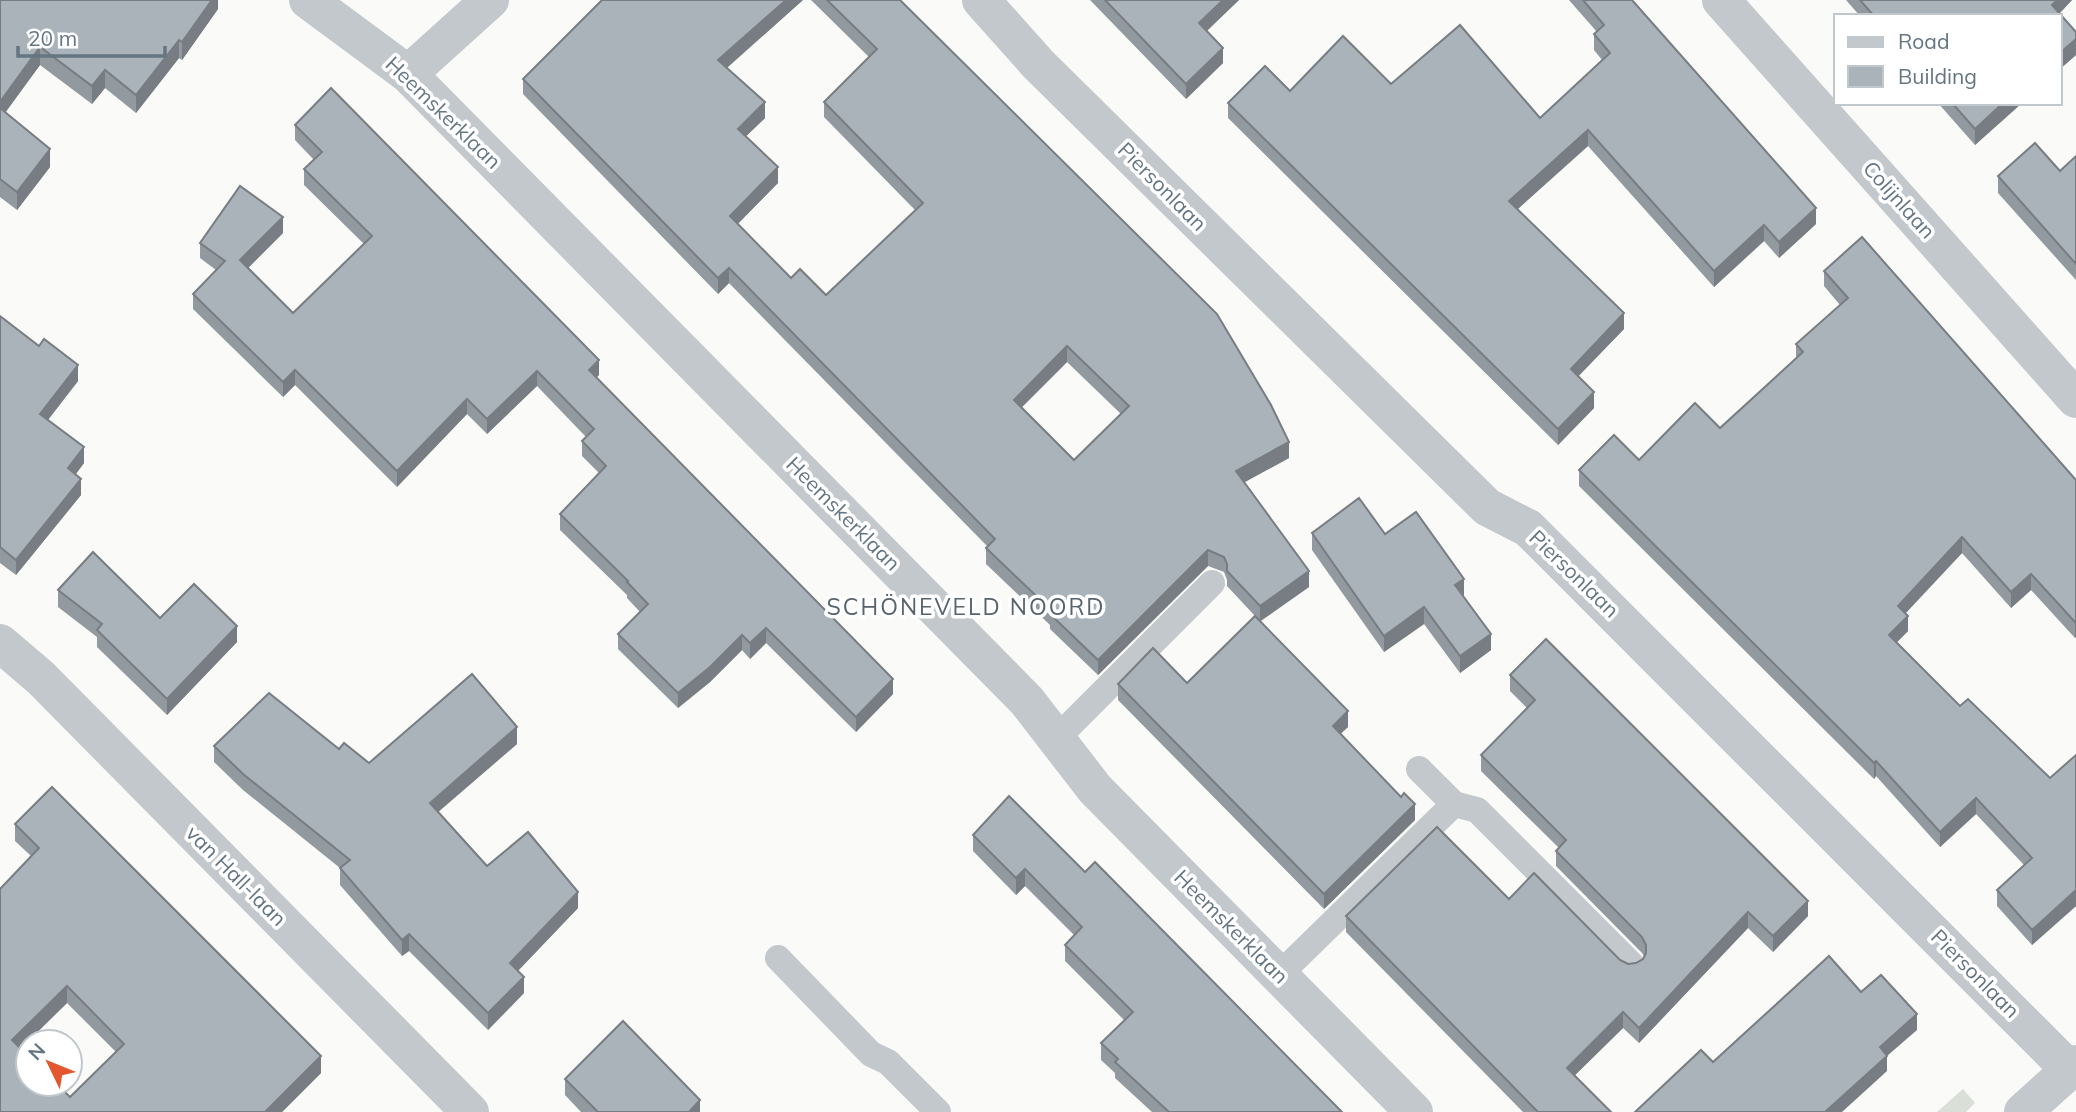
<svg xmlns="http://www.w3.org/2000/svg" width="2076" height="1112" font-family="Mulish,sans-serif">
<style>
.green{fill:#dadfd7}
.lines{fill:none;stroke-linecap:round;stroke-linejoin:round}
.lane{stroke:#c3c8cc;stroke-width:26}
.street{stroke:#c3c8cc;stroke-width:38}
.wall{fill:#929a9f;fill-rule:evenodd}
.shaded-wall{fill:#777d82}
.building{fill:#aab3b9;stroke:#777d82;stroke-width:2;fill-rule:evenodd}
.labels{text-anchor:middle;stroke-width:7;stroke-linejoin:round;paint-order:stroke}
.street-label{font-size:21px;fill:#657683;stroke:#fff}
.neighbourhood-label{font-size:23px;letter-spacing:2px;fill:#57646e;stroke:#fff}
</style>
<rect width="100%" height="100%" fill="#fafaf8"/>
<path class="green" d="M1963,1089L1975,1103L1966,1112H1937Z"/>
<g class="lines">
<g class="lane">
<path d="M1056,739L1212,583"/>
<path d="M1419,769L1454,804"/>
<path d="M778,958L871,1054L888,1062L938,1112"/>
<path d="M1279,975L1454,804L1477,810L1631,964"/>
</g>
<g class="street">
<path d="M308,0L408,74L1027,701L1095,789L1414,1112"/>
<path d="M981,0L1038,64L1487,507L1528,528L2070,1070"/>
<path d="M1721,0L2076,399"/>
<path d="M408,74L490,0"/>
<path d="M0,643L41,678L470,1112"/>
<path d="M2023,1112L2076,1064"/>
</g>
</g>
<g class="wall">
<path d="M0,0H218V9L182,60L179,58L136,113L105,88L92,104L40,65L5,112L50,167L17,210L0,197Z"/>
<path d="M803,0L726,68L765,118L746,136L778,183L737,224L791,278L826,295L915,210L824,117V102L869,57L811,0H900L1289,458L1244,482L1309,587L1261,621L1348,727L1340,734L1415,820L1324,909L1118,700V684L1187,683L1255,616L1227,586V580L1224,572L1208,566L1098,675L1050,629V625L986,564V548L988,547L729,283L718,294L523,94V79ZM1067,362L1121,414L1074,460L1021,408Z"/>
<path d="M1090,0H1239L1207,31L1223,63L1186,99Z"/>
<path d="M1569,0H1632L1816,224L1779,258L1764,241L1714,287L1588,146L1517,209L1624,329L1578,376L1594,408L1558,445L1228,118V103L1290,91L1391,84L1540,118L1602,60L1594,50V34L1597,32Z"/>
<path d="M1846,0H2072L2059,14L2076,32V55L2060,69V16H1860Z"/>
<path d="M1938,103H2022L1975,145Z"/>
<path d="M295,125L599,375L596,378L893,694L856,732L766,643L750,659L742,650L710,682L678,708L618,649V634L640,612L627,598V595L560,530V514L599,473L582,456V441L586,437L537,386L487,434L467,414L397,487L295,385L283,397L193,309V294L216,270L200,258V243L283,233L248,268L293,313L364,244L304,185V169L314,160L295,140Z"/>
<path d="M2076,156V280L1998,193V176L2060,171Z"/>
<path d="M1824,271L2076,480V637L2075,638L2031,590L2011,608L1962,553L1906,613L1908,631L1897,642L1960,706L2050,778L2076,755V906L2032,945L1997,906V890L2024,865L1976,814L1940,847L1876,776L1874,779L1579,486V470L1639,460L1720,428L1796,359V344L1840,305L1824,286Z"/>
<path d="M0,316L78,381L48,420L84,463L76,474L81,495L16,575L0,563Z"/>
<path d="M1312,533L1385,534L1463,596L1491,650L1460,673L1424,624L1384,652L1312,550Z"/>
<path d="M58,590L160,618L237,642L167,715L97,647V637L58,607Z"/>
<path d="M1510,675L1808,916L1773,952L1748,928L1639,1043L1623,1028L1575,1075L1611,1112H1523L1346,932V916L1509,899L1628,964L1636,963L1643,959L1644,956L1642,953L1556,866V851L1559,848L1481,771V755L1527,708L1510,691Z"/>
<path d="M517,744L438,812L487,866L578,908L518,971L524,993L488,1030L409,951L402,956L340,885V868L243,790L214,762V746L339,749L369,763Z"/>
<path d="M15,824L321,1073L282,1112H0L31,856L15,841ZM67,1003L116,1052L70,1097L21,1048Z"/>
<path d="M973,835L1085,872L1342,1112H1152L1115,1078V1073L1101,1060V1043L1124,1020L1065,961V945L1074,935L1025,886L1016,895L973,851Z"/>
<path d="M565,1079L700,1112H581L565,1095Z"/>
</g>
<g class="shaded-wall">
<path d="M212,0H218V9L182,60V42Z"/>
<path d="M786,0H803L718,76V60Z"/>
<path d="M1223,0H1239L1199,38V23Z"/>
<path d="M2057,0H2072L2057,16L2052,5Z"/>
<path d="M2076,39V55L2060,69V53Z"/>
<path d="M179,40V58L136,113V95Z"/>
<path d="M40,47V65L0,120V102Z"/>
<path d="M1223,48V63L1186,99V84Z"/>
<path d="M105,70V88L92,104V86Z"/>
<path d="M765,102V118L738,144V129Z"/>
<path d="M2003,103H2022L1975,145V129Z"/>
<path d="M1588,130V146L1509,217V201Z"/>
<path d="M50,149V167L17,210V192Z"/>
<path d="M778,167V183L730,232V216Z"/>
<path d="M1816,208V224L1779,258V242Z"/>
<path d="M283,217V233L240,276V260Z"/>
<path d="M1764,225V241L1714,287V271Z"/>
<path d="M729,268V283L718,294V278Z"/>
<path d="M1624,313V329L1571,384V369Z"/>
<path d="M1067,346V362L1014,415V400Z"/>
<path d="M599,360V375L589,385V370Z"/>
<path d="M78,365V381L40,430V414Z"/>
<path d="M295,370V385L283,397V382Z"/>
<path d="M537,371V386L487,434V419Z"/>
<path d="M1594,392V408L1558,445V429Z"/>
<path d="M467,399V414L397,487V471Z"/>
<path d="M1289,442V458L1236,487V471Z"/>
<path d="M84,447V463L68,484V468Z"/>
<path d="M81,479V495L16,575V560Z"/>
<path d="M1962,537V553L1898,621V606Z"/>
<path d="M1208,550V566L1098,675V660Z"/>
<path d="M1309,571V587L1260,621V606Z"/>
<path d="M2031,574V590L2011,608V592Z"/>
<path d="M1464,579V596L1455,585Z"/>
<path d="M1424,607V624L1384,652V636Z"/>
<path d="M1908,616V631L1889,650V635Z"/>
<path d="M2076,621V637L2075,638V622Z"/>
<path d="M237,626V642L167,715V699Z"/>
<path d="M766,628V643L750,659V643Z"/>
<path d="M1491,634V650L1460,673V656Z"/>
<path d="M742,635V650L710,682L678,708V693Z"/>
<path d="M893,679V694L856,732V717Z"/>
<path d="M1348,711V727L1333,741V726Z"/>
<path d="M517,727V744L430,819V803Z"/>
<path d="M1876,761V776L1874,779V763Z"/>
<path d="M1976,798V814L1940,847V832Z"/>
<path d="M1415,804V820L1324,909V894Z"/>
<path d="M1025,869V886L1016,895V878Z"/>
<path d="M2076,890V906L2032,945V930Z"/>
<path d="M578,892V908L510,979V963Z"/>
<path d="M1808,901V916L1773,952V936Z"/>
<path d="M1748,912V928L1639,1043V1028Z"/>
<path d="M409,934V951L402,956V940Z"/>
<path d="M524,977V993L488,1030V1013Z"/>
<path d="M67,986V1003L12,1057V1040Z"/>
<path d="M1623,1012V1028L1567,1083V1068Z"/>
<path d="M1917,1014V1030L1887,1056V1071L1842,1112H1825L1880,1047Z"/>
<path d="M321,1056V1073L282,1112H265Z"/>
<path d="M700,1100V1112H689Z"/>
</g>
<g class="building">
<path d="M0,0H212L182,42L179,40L136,95L105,70L92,86L40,47L0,102Z"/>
<path d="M602,0H786L718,60L765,102L738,129L778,167L730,216L791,278L800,269L826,295L923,203L824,102L877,49L827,0H900L1217,314L1271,405L1289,442L1236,471L1309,571L1260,606L1227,571V564L1224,557L1208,550L1098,660L1050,614L1052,611L986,548L995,539L729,268L718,278L523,79ZM1067,346L1129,406L1074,460L1014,400Z"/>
<path d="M1105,0H1223L1199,23L1223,48L1186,84Z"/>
<path d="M1583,0H1632L1816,208L1779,242L1764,225L1714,271L1588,130L1509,201L1624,313L1571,369L1594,392L1558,429L1228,103L1265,66L1290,91L1343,36L1391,84L1460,25L1540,118L1610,53L1594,34L1604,25Z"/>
<path d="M1860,0H2057L2052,5L2076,32V39L2060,53V16H1874Z"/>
<path d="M331,88L599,360L589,370L893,679L856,717L766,628L750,643L742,635L710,667L678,693L618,634L648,604L627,582L628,581L560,514L606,466L582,441L594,429L537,371L487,419L467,399L397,471L295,370L283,382L193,294L225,261L200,243L240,186L283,217L240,260L293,313L372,236L304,169L322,152L295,125Z"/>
<path d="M1952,103H2003L1975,129Z"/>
<path d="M0,108L50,149L17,192L0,179Z"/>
<path d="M2035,143L2060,171L2076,156V264L1998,176Z"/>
<path d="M1862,237L2076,480V621L2075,622L2031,574L2011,592L1962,537L1898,606L1908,616L1889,635L1960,706L1968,699L2050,778L2076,755V890L2032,930L1997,890L2032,858L1976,798L1940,832L1876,761L1874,763L1579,470L1614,435L1639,460L1695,403L1720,428L1803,352L1796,344L1848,298L1824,271Z"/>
<path d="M0,316L39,346L44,339L78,365L40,414L84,447L68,468L81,479L16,560L0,547Z"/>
<path d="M1359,498L1385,534L1416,512L1464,579L1455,585L1491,634L1460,656L1424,607L1384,636L1312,533Z"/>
<path d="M93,552L160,618L194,584L237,626L167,699L97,630L102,624L58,590Z"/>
<path d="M1255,616L1348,711L1333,726L1401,797L1404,793L1415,804L1324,894L1118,684L1153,648L1187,683Z"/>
<path d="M1546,639L1808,901L1773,936L1748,912L1639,1028L1623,1012L1567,1068L1611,1112H1538L1346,916L1437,827L1509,899L1534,873L1620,960L1628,964L1636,963L1643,959L1646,953V945L1642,937L1556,851L1566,840L1481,755L1535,700L1510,675Z"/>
<path d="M472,674L517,727L430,803L487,866L528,832L578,892L510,963L524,977L488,1013L409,934L402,940L340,868L350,860L243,774L214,746L269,693L339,749L344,743L369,763Z"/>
<path d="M52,787L321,1056L265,1112H0V889L39,848L15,824ZM67,986L124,1044L70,1097L57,1084H28V1056L12,1040Z"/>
<path d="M1009,796L1085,872L1095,862L1342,1112H1169L1115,1062L1118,1059L1101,1043L1133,1012L1065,945L1082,927L1025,869L1016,878L973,835Z"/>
<path d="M1829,956L1861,992L1881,975L1917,1014L1880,1047L1887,1056L1825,1112H1635L1701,1050L1713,1062Z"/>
<path d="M623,1021L700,1100L689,1112H598L565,1079Z"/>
</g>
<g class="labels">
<g class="street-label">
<text transform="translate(443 113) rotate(44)" y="7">Heemskerklaan</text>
<text transform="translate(1162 187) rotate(45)" y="7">Piersonlaan</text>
<text transform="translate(1899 200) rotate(48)" y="7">Colijnlaan</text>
<text transform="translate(843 514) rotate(45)" y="7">Heemskerklaan</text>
<text transform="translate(1574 574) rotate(44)" y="7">Piersonlaan</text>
<text transform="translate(236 876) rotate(45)" y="7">van Hall-laan</text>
<text transform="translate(1231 927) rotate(45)" y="7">Heemskerklaan</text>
<text transform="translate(1975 974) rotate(45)" y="7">Piersonlaan</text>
</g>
<g class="neighbourhood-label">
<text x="966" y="615">SCHÖNEVELD NOORD</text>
</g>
</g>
<rect x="1834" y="14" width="228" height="91" fill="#ffffff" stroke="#c1c8cd" stroke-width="2"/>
<rect x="1848" y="37" width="35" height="10" fill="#c3c8cc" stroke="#c1c8cd" stroke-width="2"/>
<text x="1898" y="49" font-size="21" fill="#657683">Road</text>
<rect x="1848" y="66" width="35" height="21" fill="#aab3b9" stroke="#c1c8cd" stroke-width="2"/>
<text x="1898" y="84" font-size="21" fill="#657683">Building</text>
<g transform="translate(49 1063) rotate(313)"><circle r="33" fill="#ffffff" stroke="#c1c8cd" stroke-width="2"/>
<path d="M0-5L12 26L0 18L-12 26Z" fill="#e4572e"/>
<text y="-10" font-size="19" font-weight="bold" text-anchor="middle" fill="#657683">N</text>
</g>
<path d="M18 46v10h147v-10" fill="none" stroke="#657683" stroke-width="3.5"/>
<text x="28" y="46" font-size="21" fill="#657683" stroke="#ffffff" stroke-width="5" paint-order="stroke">20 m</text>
</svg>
